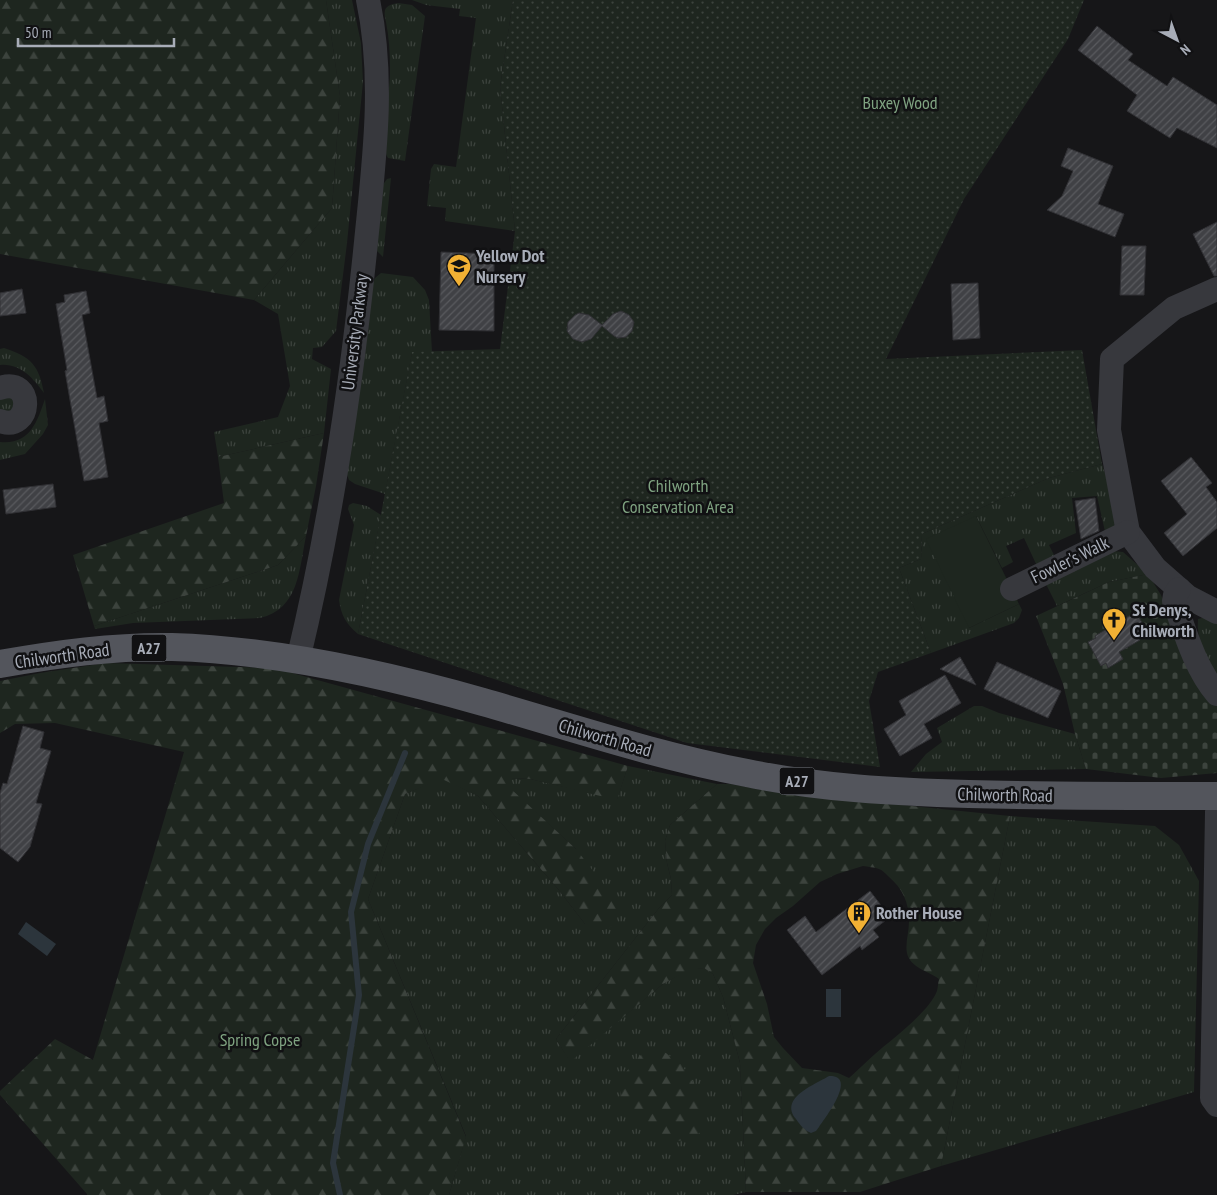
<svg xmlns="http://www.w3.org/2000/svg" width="1217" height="1195" font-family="'PT Sans Narrow',sans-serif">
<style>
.grass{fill:url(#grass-tufts)}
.forest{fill:url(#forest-firs);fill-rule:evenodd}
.cemetery{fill:url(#cemetery-stones)}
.park{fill:url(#park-dots)}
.pitch{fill:#1e261f}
.water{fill:#2c353c}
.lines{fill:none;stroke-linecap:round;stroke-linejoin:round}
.stream{stroke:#2c353c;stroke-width:6}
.building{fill:url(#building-hatch);stroke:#303034}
.street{stroke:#37383d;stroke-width:24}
.primary{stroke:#53555c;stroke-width:28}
.labels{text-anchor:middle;stroke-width:5;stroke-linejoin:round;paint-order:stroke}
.shield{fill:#111113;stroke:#7b7e86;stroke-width:1}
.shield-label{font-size:16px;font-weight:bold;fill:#a8adb8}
.park-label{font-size:18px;fill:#7fa381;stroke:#111113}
.poi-label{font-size:18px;font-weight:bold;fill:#a8adb8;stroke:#111113;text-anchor:start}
.street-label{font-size:18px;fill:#a8adb8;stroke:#111113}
</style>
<defs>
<pattern id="grass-tufts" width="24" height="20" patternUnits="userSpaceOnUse" patternTransform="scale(1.25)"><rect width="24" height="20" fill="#1e261f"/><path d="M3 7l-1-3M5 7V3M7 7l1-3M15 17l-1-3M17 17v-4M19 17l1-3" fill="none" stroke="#3c433d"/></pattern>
<pattern id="forest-firs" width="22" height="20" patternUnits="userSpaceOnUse" patternTransform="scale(1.25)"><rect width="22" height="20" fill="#1e261f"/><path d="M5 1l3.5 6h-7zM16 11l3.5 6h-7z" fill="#3c433d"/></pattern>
<pattern id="cemetery-stones" width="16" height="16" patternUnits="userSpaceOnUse" patternTransform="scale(1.25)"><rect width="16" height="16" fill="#1e261f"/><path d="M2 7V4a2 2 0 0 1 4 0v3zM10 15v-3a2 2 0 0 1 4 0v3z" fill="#3c433d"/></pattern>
<pattern id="park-dots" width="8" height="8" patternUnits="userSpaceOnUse" patternTransform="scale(1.25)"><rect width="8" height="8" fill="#1e261f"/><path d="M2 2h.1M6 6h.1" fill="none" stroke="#3c433d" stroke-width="1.8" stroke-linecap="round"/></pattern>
<pattern id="building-hatch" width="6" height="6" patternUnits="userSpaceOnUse" patternTransform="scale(1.25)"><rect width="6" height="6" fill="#404145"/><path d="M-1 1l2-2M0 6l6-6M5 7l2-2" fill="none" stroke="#595a5e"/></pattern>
</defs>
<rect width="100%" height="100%" fill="#161618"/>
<g class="grass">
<path d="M326,0H352L361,43L363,82L347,243L336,331L322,347L313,348L312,359L331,369L324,433L218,457L214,432L278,417L290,386L278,314L254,300L332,208L340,96Z"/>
<path d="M412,0H513L500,87L515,231L445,221L446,208L427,206L431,169L434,164L456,167L476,18L459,16L460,9L426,5Z"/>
<path d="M398,3L412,5L425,16L405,161L388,158C379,145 391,88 390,69C390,53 389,37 386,22C385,18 384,14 385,10C387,5 393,4 398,3Z"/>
<path d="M391,178L383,257L374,248L382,186L387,179Z"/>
<path d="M381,273L413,277L425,290L429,300L432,352L412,353L385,494L355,484L349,480L346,472L372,286L375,278Z"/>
<path d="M4,348C32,357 39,366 44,393C33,378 20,363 0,365V349Z"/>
<path d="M10,393L18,408L0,414V396Z"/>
<path d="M45,399L48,425L43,434L25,454L0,460V442C30,445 37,422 45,399Z"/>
<path d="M1102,464L1114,499L1120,524L1106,536L1097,496L1072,498L1076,533L1049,545L1055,557L1037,566L1024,538L1006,546L1013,562L1002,568L976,516L969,628L1019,604L1022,610L1019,618L1014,623L931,653L899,568L921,559L922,534L1049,478Z"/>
<path d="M353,503L367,506L381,515L358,634C346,624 341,615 339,600L354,525L348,509L349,505Z"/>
<path d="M306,536C299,570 299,609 260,618L133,623L95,629L94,626L278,565Z"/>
<path d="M1113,551L1123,552L1148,574L1109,582L1057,606L1045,582Z"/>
<path d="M1206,617L1217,620V675C1206,658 1196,639 1198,619Z"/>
<path d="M974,706H982L999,713L1075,734L1086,769L911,772L926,754L942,742L937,728Z"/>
<path d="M628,766L717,784L670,825L665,841L667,863L671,879L672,895L659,908L556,1039L570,1061L663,984L689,969L704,968L713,974L723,997L740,1063L746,1192L733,1195H449L466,1136L368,899L405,794L442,778L478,796L558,889L585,924L576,849L510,789L511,778L530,779L617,799Z"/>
<path d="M1010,816L1155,826L1179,845L1199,881L1194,1092L941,1166Z"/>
</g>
<g class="forest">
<path d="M0,0H326L340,96L332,208L254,300L0,254Z"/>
<path d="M324,433L316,486L306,536L278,565L94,626L73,555L224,503L218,457Z"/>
<path d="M106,663L274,668L628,766L617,800L530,779L511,778V789L576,849L618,903L617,921L608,929L596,931L585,924L558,889L478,796L442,779L405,794L368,899L466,1137L449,1195H87V1194L0,1095V1091L55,1039L93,1060L184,752L55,723L15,724L0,733V681L40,673Z"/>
<path d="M717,784H730L774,792L1010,816L941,1166L860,1192H746L740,1063L723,997L713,974L704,968L689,970L663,984L570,1062L556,1039L659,908L672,895L671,879L667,863L665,841L670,825ZM863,866C868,867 874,867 879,869C882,870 885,873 888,876C903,889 909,902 909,922C909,932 905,944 907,953C910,968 929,971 939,979C938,983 938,987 937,991C929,1012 892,1039 875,1054C866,1062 858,1070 849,1078L838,1073L802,1068L783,1048L774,1037L767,1004L753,963L756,945L765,929L776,918L793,906L820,882L837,874Z"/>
<path d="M646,1050L663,1051L682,1065L695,1086L703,1110L701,1132L688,1140L666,1142C653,1130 617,1104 620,1085C623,1071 638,1059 646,1050Z"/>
</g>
<path class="cemetery" d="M1148,574L1161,595L1165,605L1217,704V773L1161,778L1086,769L1075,734L1063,684L1036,616L1109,582Z"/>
<path class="park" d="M513,0H1084L1068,39L964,199L886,359L1082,350L1102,464L1049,478L922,534L921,559L899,568L931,653L878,672L869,701L880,767L687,743L358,634L412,352L500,349L515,231L500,87Z"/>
<path class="pitch" d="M976,516L1019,604L969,628L926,539Z"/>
<g class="water">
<path d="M26,922L56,944L47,956L18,934Z"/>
<rect x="826" y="989" width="15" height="28"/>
<path d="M829,1076C858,1075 826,1117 819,1127L816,1131L811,1133C804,1130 800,1125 796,1119C779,1098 814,1085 829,1076Z"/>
</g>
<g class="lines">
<path class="stream" d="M340,1195L333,1163L359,995L351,912L368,844L405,753"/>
</g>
<g class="building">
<path d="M1097,26L1133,54L1128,60L1167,86L1173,77L1217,105V148L1177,128L1170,138L1127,111L1137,95L1078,50Z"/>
<path d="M1068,148L1113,166L1098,204L1124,214L1115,237L1047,210L1062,196L1073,171L1061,166Z"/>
<path d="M1217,222V276H1214L1193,234Z"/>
<path d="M1122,246H1146L1144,295H1120Z"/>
<path d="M441,252L494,254V331L439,330Z"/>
<path d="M978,283L980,338L953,340L951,284Z"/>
<path d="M22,289L26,313L0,316V293Z"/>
<path d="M86,291L90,313L82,315L97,398L104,396L108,421L99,423L108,477L84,481L65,371L67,370L56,304L65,302L64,295Z"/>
<path d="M621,311L629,315L634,322L632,331L626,337L618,338L614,336L602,326L591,339L582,342L573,339L567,331L568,322L575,315L579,313L589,315L602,325L613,314Z"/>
<path d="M1191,457L1212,483L1206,487L1217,502V528L1183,556L1164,533L1187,514L1161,481Z"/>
<path d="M53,484L56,507L6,514L3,490Z"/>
<path d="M1095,498L1099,531L1081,539L1075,501Z"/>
<path d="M1136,612L1146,630L1137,635L1140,640L1119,652L1123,659L1108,668L1106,663L1101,666L1088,642L1096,638L1095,636Z"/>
<path d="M960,657L976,685L940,669Z"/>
<path d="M997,662L1061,691L1048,718L984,689Z"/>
<path d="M945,675L961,703L924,724L932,738L900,756L884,729L906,715L899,701Z"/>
<path d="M23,726L44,732L40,748L51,751L36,803L42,804L30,847L18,862L0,848V793L3,783L7,784Z"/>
<path d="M870,891L890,917L873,930L879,937L862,950L860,946L822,975L787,930L805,916L816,932Z"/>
</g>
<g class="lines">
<g class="street">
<path d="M1217,289L1174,308L1112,359L1109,430L1128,532L1155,568L1188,597L1217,612"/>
<path d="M0,388C35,376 32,433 0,421"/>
<path d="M1012,589L1128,532"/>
<path d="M1179,589L1175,595L1174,601C1185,632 1195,668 1217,694"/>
<path d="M298,660C331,523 352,382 366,242C374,162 385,79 368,0"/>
<path d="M1217,812L1212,1098L1217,1105"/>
</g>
<path class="primary" d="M0,664C57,654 114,646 172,647C276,650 384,674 483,702C571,727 657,756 747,773C820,788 895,792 969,794C1052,796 1134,796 1217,796"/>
</g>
<defs>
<symbol id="school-pin" viewBox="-11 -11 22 30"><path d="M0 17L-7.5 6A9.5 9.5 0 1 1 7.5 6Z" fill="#f2b134" stroke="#111113"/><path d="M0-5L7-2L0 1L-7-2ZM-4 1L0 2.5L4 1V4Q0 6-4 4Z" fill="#111"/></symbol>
<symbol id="church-pin" viewBox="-11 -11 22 30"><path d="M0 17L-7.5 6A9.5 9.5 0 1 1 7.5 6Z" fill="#f2b134" stroke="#111113"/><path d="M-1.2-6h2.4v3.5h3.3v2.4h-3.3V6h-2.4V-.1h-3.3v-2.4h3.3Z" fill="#111"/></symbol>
<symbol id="building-pin" viewBox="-11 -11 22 30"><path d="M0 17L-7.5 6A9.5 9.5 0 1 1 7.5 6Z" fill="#f2b134" stroke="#111113"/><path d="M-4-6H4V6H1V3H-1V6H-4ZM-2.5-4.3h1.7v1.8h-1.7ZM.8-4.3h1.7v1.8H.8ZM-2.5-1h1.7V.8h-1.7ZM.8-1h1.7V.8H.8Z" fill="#111"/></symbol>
</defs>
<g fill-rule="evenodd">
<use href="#school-pin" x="445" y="252" width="28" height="38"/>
<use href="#church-pin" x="1100" y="606" width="28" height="38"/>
<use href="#building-pin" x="845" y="899" width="28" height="38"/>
</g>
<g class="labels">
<g class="shield">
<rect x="131.5" y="634.5" width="35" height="27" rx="4"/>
<rect x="779.5" y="767.5" width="35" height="27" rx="4"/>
</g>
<g class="shield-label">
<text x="149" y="654">A27</text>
<text x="797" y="787">A27</text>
</g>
<g class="park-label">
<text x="900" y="109">Buxey Wood</text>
<text x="678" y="492">Chilworth<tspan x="678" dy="21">Conservation Area</tspan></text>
<text x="260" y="1046">Spring Copse</text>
</g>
<g class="poi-label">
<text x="476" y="262">Yellow Dot<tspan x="476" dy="21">Nursery</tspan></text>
<text x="1132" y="616">St Denys,<tspan x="1132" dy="21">Chilworth</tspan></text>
<text x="876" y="919">Rother House</text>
</g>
<g class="street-label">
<text transform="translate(355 332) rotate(-83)" y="6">University Parkway</text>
<text transform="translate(1070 560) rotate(-26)" y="6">Fowler's Walk</text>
<text transform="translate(62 656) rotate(-8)" y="6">Chilworth Road</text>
<text transform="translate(605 738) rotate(16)" y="6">Chilworth Road</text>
<text transform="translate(1005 795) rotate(1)" y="6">Chilworth Road</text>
</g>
</g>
<g transform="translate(1177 40) rotate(139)" stroke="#111113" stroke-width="4" paint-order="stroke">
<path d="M0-4L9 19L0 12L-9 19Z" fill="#a8adb8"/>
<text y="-8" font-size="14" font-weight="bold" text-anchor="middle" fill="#a8adb8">N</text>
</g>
<path d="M18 38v8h156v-8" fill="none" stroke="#a8adb8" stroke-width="2.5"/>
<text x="25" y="38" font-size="15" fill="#a8adb8" stroke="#111113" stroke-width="4" paint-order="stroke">50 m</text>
</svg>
